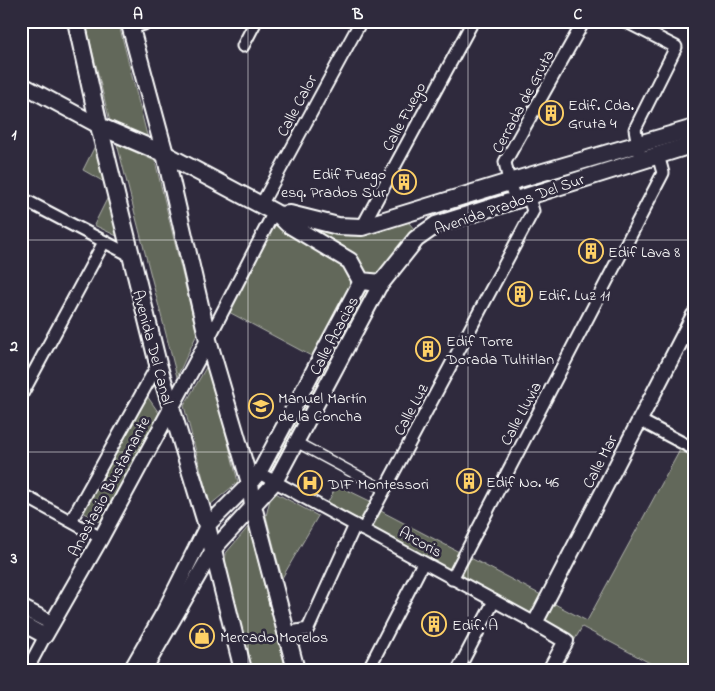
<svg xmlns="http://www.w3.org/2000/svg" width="715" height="691" font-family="'Indie Flower',sans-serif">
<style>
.green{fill:#62675a;stroke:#b0b3ac}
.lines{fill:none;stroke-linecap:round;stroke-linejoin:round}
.pedestrian-casing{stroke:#fff;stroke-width:12}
.minor-casing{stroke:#fff;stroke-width:15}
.tertiary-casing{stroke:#fff;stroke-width:18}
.secondary-casing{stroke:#fff;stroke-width:20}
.pedestrian{stroke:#2f2a3d;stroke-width:9}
.minor{stroke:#2f2a3d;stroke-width:11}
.tertiary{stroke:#2f2a3d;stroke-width:14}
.secondary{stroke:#2f2a3d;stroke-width:16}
.grid{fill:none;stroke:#fff;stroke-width:1;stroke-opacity:0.55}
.labels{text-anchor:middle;stroke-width:5;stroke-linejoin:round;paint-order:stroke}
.street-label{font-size:16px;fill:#fff;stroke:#2f2a3d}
.poi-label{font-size:16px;fill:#fff;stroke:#2f2a3d;text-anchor:start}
.neatline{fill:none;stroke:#fff;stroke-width:2}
.grid-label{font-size:16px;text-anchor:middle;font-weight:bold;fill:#fff}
</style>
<rect width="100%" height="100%" fill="#2f2a3d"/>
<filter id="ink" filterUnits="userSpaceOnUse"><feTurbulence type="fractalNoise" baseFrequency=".02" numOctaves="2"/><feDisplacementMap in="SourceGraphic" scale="10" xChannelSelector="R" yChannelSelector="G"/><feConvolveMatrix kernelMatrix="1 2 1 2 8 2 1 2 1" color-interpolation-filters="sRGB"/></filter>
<g filter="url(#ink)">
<g class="green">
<path d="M85,21H118L148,139L110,122Z"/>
<path d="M96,144L106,183L83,170Z"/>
<path d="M117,144L155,161L197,334L177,377Z"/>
<path d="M112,189L125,240L94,225Z"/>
<path d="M290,215L312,222L403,216L415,230L380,282L362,279Z"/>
<path d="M275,225C293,234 334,251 345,265C349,271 351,277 352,284L315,358L227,311L271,227Z"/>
<path d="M362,283L379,284L275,480L261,472Z"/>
<path d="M208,364L238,482L210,505L184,406Z"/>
<path d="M147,396L159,413L100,522L83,512Z"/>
<path d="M680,450L694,457V654L686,670H663L582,627L574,641L541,621L551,602L587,621Z"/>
<path d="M337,485L372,502L362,521L327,504Z"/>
<path d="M272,491L318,516L282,578L266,516Z"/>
<path d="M377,509L545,597L534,618L368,528Z"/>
<path d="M249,526L286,670H251L225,563L226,553Z"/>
</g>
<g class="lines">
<defs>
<path id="pedestrian" d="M296,442L385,490"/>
<g id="minor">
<path d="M625,21L676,47L635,129L639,151"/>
<path d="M131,28L144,24L146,21"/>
<path d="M243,46L256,21"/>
<path d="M21,198L130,255"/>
<path d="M515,199L509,182L505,162L584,21"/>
<path d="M261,205L361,21"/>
<path d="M362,227L473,21"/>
<path d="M208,340L274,212"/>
<path d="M21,396L104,242"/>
<path d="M639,420L694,449"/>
<path d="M259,473L535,623"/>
<path d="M21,494L101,538"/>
<path d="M71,521L158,364"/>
<path d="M363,530L533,211L528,195"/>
<path d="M452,579L663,173L658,155"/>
<path d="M286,633L308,629L355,525"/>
<path d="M27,670L45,636"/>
<path d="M368,670L423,563"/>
<path d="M458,670L494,601"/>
</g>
<g id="tertiary">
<path d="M21,84L99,126"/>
<path d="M21,607L52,623"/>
<path d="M21,623L45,636L101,538L208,340"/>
<path d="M131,670L164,612L207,526L250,483L259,473L361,281"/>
<path d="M144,670L213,550L275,482L381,283"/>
<path d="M550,670L566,641L535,623L694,315"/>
</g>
<g id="secondary">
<path d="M76,21L99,126L158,364L207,526L243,670"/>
<path d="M129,21L165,154L208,340L250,483L253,506L296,670"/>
<path d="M99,126L165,154L274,212L279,215L288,224L350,261L361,281L381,283L416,239L436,225L694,144"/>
<path d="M279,215L290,214L338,226L362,227L509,182L694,128"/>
</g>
</defs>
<use href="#pedestrian" class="pedestrian-casing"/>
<use href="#minor" class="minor-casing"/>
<use href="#tertiary" class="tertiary-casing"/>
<use href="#secondary" class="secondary-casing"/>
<use href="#pedestrian" class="pedestrian"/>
<use href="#minor" class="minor"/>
<use href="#tertiary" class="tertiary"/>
<use href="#secondary" class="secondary"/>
</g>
</g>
<path class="grid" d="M248,21V670M468,21V670M21,240H694M21,452H694"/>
<defs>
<symbol id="building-ring" viewBox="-11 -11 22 22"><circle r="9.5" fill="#2f2a3d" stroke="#ffd166" stroke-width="1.5"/><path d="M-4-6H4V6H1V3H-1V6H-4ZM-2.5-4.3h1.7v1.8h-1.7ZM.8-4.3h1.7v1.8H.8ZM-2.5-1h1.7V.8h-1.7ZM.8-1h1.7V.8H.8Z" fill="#ffd166"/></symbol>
<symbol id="school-ring" viewBox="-11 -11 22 22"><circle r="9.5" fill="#2f2a3d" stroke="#ffd166" stroke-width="1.5"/><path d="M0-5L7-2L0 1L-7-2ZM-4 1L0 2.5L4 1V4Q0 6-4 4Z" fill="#ffd166"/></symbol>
<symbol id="hospital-ring" viewBox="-11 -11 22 22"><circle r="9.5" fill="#2f2a3d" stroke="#ffd166" stroke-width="1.5"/><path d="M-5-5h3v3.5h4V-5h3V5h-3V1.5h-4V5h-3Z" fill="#ffd166"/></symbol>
<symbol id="shop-ring" viewBox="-11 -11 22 22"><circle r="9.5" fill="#2f2a3d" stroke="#ffd166" stroke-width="1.5"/><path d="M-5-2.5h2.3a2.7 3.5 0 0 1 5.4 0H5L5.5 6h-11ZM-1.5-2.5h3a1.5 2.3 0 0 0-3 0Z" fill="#ffd166"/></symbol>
</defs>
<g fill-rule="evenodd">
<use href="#building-ring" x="537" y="99" width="28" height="28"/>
<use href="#building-ring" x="390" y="168" width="28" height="28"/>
<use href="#building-ring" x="577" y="237" width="28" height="28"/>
<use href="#building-ring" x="506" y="280" width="28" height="28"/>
<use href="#building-ring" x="414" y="335" width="28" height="28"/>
<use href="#school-ring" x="247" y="392" width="28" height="28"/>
<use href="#building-ring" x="455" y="467" width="28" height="28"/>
<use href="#hospital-ring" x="296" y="469" width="28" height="28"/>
<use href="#building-ring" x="420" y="610" width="28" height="28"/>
<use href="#shop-ring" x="188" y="622" width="28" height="28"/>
</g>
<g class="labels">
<g class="street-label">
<text transform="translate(522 101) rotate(-62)" y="6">Cerrada de Gruta</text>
<text transform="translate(296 105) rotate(-62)" y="6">Calle Calor</text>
<text transform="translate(403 116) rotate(-62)" y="6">Calle Fuego</text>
<text transform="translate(509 203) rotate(-19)" y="6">Avenida Prados Del Sur</text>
<text transform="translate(333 335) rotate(-62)" y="6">Calle Acacias</text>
<text transform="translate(154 347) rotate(75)" y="6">Avenida Del Canal</text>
<text transform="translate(410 409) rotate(-62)" y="6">Calle Luz</text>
<text transform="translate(520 413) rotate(-62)" y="6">Calle Lluvia</text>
<text transform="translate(599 461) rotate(-63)" y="6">Calle Mar</text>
<text transform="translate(108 486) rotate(-62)" y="6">Anastasio Bustamante</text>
<text transform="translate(421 541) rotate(29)" y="6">Arcoris</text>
</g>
<g class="poi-label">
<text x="568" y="110">Edif. Cda.<tspan x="568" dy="18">Gruta 4</tspan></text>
<text x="386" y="179" text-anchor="end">Edif Fuego<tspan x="386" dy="18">esq. Prados Sur</tspan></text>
<text x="608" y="257">Edif Lava 8</text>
<text x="538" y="300">Edif. Luz 11</text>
<text x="446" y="346">Edif Torre<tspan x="446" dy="18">Dorada Tultitlan</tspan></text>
<text x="278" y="403">Manuel Martín<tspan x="278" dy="18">de la Concha</tspan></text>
<text x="486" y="487">Edif No. 46</text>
<text x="328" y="489">DIF Montessori</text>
<text x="452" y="630">Edif. A</text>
<text x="220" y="642">Mercado Morelos</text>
</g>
</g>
<rect width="715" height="691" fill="none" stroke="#2f2a3d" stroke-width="55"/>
<rect x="28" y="28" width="660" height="636" class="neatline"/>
<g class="grid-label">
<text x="138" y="19">A</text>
<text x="358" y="19">B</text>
<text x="578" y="19">C</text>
<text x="14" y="139">1</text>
<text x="14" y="351">2</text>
<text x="14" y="563">3</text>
</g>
</svg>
